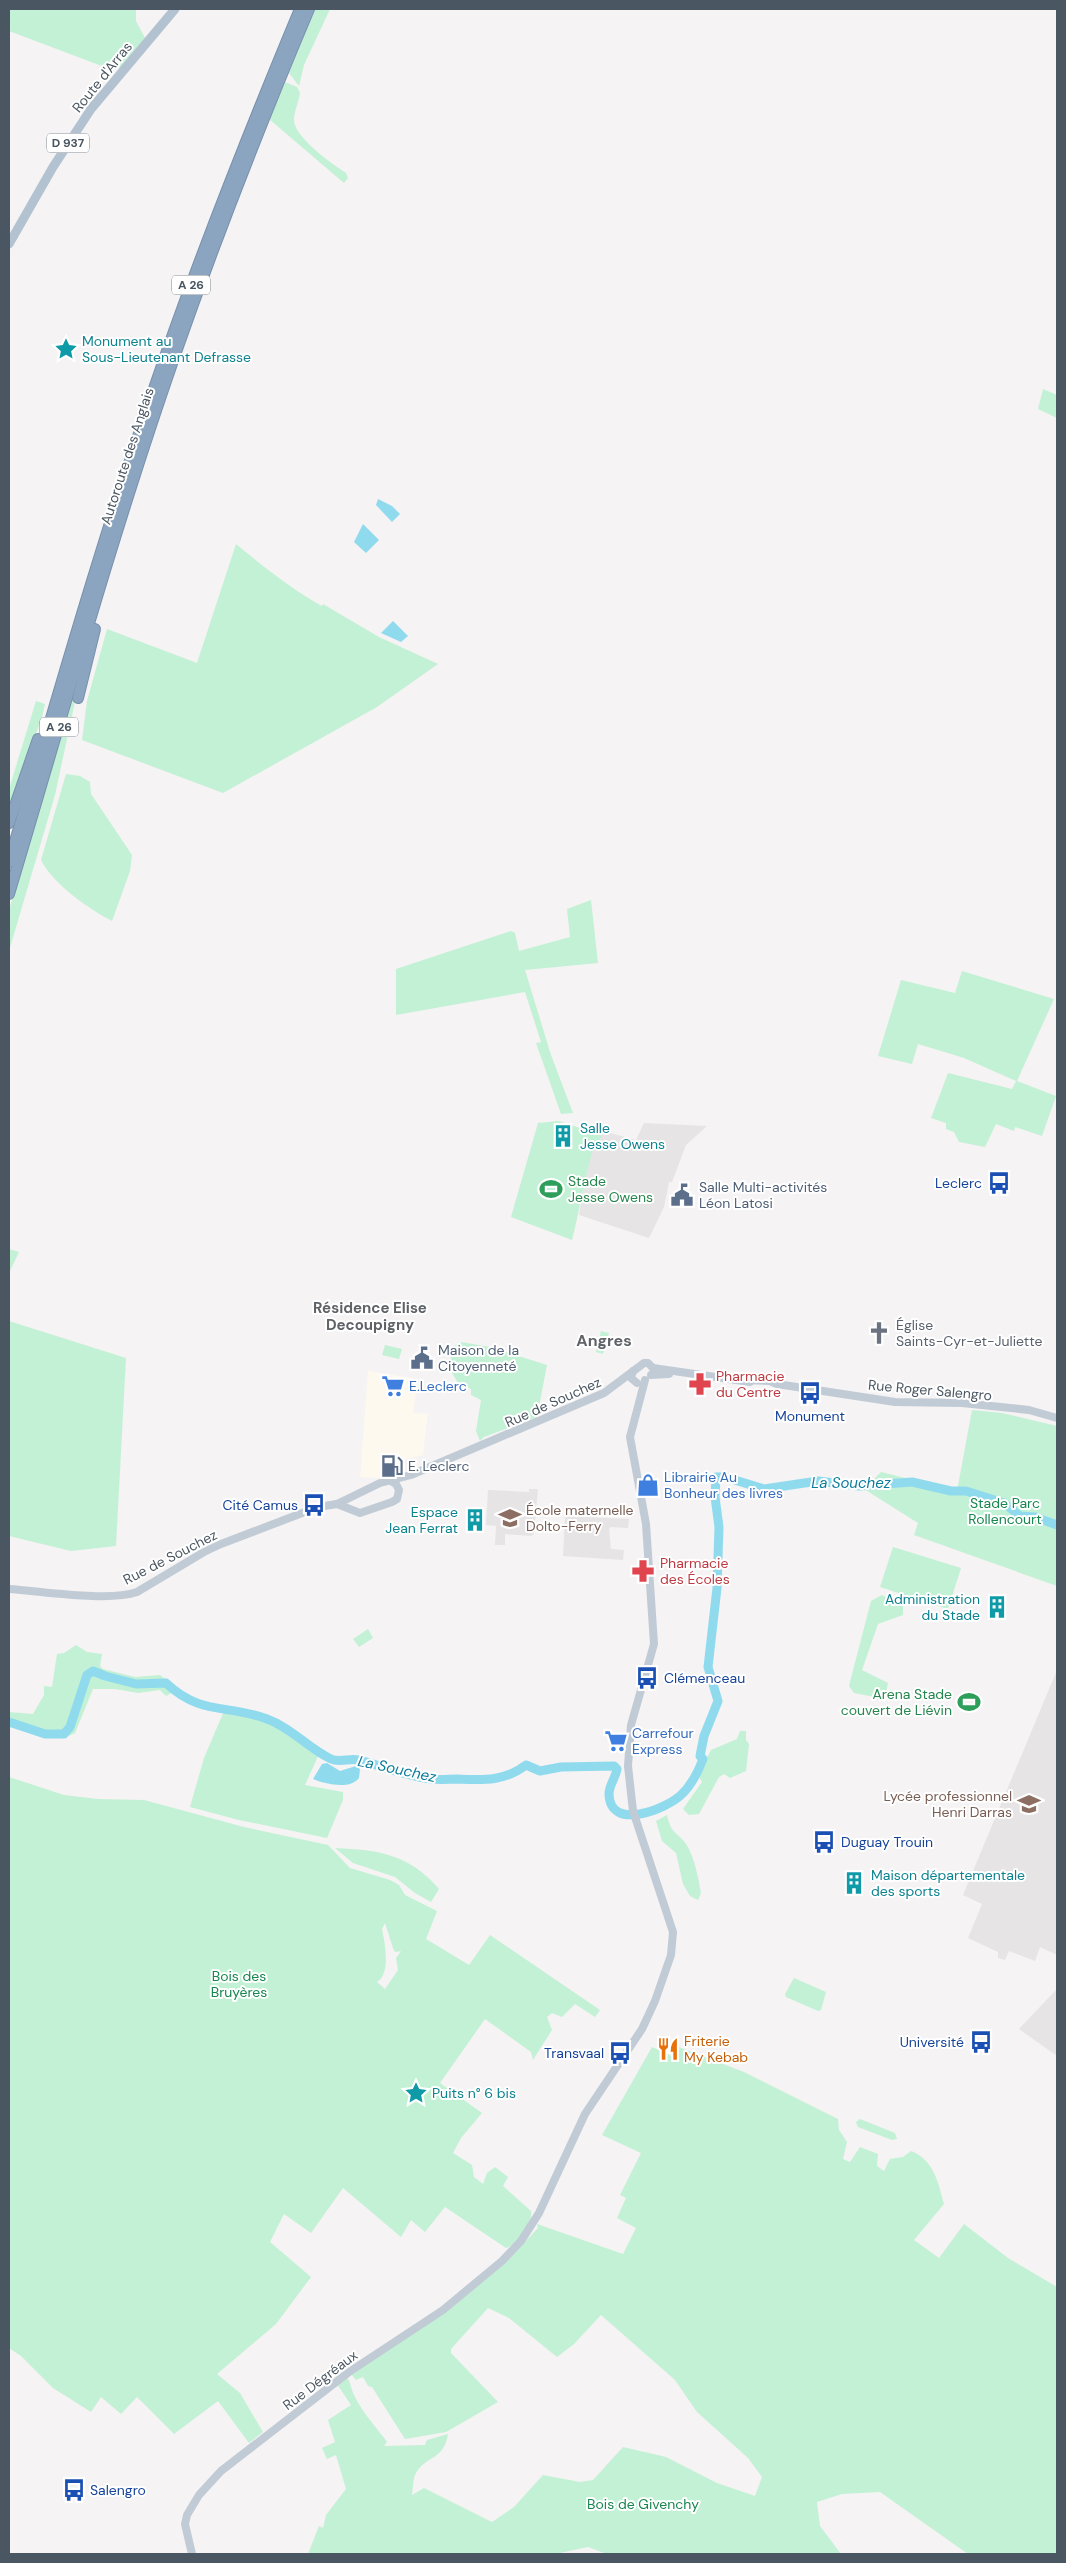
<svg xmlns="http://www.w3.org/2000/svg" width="1066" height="2563" font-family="'DM Sans',sans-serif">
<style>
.commercial{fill:#fdf9ef}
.education{fill:#e6e4e5}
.green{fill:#c3f1d5;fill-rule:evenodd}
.water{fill:#90daee}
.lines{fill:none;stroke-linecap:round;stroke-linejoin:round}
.river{stroke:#90daee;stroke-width:9}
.highway-casing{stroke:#7690ad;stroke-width:12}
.secondary{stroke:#c1cbd6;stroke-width:8}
.primary{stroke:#b3c2d1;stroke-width:9}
.highway{stroke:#8ba5c1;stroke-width:10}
.labels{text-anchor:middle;stroke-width:4;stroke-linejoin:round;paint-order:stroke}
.shield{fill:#fff;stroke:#808990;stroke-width:1}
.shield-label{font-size:12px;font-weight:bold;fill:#4a5661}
.street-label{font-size:14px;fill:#4a5661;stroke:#fff}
.culture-label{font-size:14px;fill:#0d838f;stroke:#fff;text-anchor:start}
.leisure-label{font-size:14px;fill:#27864d;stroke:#fff;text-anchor:start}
.transit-label{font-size:14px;fill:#164399;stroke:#fff;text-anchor:end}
.service-label{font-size:14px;fill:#4e5e75;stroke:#fff;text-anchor:start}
.worship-label{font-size:14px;fill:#5b616d;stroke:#fff;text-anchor:start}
.health-label{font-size:14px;fill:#be3a42;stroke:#fff;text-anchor:start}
.shop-label{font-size:14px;fill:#366cbe;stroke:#fff;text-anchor:start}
.park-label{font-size:14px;fill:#17864f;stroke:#fff}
.education-label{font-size:14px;fill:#785e54;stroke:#fff;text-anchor:start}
.food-label{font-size:14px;fill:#c56008;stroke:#fff;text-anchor:start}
.neighbourhood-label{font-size:15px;font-weight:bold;fill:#5f6368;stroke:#fff}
.water-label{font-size:15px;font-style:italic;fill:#0c7c9b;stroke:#fff}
.quarter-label{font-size:16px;font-weight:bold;fill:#5f6368;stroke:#fff}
</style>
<rect width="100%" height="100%" fill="#f5f3f3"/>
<path class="commercial" d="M368,1371L418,1379L413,1413L428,1414L423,1455L403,1460L400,1463V1470L377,1478L360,1477Z"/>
<g class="education">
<path d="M644,1123L707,1126L686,1145L672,1182H669L664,1207L649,1238L579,1215L585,1175L594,1147H597L603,1131L636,1140Z"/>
<path d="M529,1489H538L534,1534L531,1536L505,1534V1545H495L496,1526L486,1525L488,1490L529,1492Z"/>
<path d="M565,1516L629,1519L628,1528L611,1527L609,1529L611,1549L624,1550L623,1560L563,1556Z"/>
<path d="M1057,1670V1955L1040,1947L1035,1961L1009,1951L1005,1960L998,1958V1952L968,1938L982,1904L963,1895Z"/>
<path d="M1056,1990H1057V2056L1019,2029Z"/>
</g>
<g class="green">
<path d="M9,9H136V21L145,38L120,68H107L9,31Z"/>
<path d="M315,9H330L304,65L299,86L289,73Z"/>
<path d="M285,82L297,87L300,93C299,101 294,112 294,120C294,137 332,164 346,173L348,178L344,183L269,119Z"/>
<path d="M1043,389L1057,395V418L1038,409Z"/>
<path d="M236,544C264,567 290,588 322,606L323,604L379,637L438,664L377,707L223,793L82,740L87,701L107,629L197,663Z"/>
<path d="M73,696L76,697L55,795L9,951V910Z"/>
<path d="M36,701L45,704L42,717L9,809V789Z"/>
<path d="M66,774L80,776L90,782L91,794L132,855L130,871L112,921C89,909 53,884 41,860Z"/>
<path d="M591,900L598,963L525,970L551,1055L573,1113L561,1114L536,1043L541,1042L525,992L396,1015V969L511,931L515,933L519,951L570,937L567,909Z"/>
<path d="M962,971L1054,999L1017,1081L1056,1096L1042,1136L1015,1127L1014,1131L996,1124L985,1147L959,1142L954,1132L946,1129V1123L931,1118L948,1073L1012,1089L1016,1081L964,1058L918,1044L912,1064L878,1056L901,980L955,993Z"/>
<path d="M559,1121L592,1132L595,1129L603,1131L597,1148L594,1147C584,1178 580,1209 572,1240L511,1217L538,1123Z"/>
<path d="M9,1249L19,1252L9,1273Z"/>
<path d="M9,1321L126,1358L116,1546L71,1551L9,1536Z"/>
<path d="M601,1331L609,1333L603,1354L596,1352Z"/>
<path d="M461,1342L490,1347L547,1365L537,1417L484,1437L480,1441L476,1431L481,1400L471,1395V1389L458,1383L448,1366L456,1344L459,1346Z"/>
<path d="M385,1345L402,1349L399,1359L382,1355Z"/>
<path d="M972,1410L1002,1413L1057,1426V1586L914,1535L918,1523L864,1489L881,1472L957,1491Z"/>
<path d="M893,1547L961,1568L948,1609L880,1587Z"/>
<path d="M882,1595L903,1606V1615L878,1624L862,1670L888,1683L886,1693L880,1698L854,1693L849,1686L871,1601Z"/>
<path d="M368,1629L373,1638L359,1647L353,1639Z"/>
<path d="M76,1645L87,1652L102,1654L100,1666L103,1669L135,1677L160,1675L178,1689L166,1696L160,1690L138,1693L115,1689H93L75,1733C55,1744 29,1733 9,1726V1712L33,1714L44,1695V1686L52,1687L57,1654L64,1653Z"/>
<path d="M224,1711C262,1713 289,1733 319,1754L305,1785L343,1792V1800L327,1838L239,1820L190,1807L204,1758Z"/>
<path d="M740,1731H746V1740L749,1744L746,1771L730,1778L724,1774L719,1777L699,1814L689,1815L683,1809L702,1782L698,1775L711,1750L737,1739Z"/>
<path d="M9,1777L64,1795L98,1799L144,1800L244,1827L328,1845L350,1868L390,1880L399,1885L405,1895L437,1911L426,1939L469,1965L490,1935L600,2010L595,2017L575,2004L562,2017L552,2013L547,2017L552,2030L533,2060L531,2052L485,2019L440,2083L482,2113L461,2138L453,2153L472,2165L474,2177L483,2184L487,2173L495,2167L508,2177L503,2186L531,2211C533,2223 518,2245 506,2248L445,2207L425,2232L411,2220L401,2237L343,2188L311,2233L284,2214L270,2242L311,2277L276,2324L217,2374L240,2393L263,2432L249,2443L218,2401L174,2434L137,2397L121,2414L101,2397L91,2412L53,2388L21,2356L9,2348ZM385,1923L393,1948L395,1952L401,1951L396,1958L398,1970L385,1989L377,1982C391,1973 385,1944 382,1929Z"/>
<path d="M667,1815C672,1836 676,1830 686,1844C695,1858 698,1877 701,1893L698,1900L690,1896L683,1884L676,1853L662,1841L656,1821Z"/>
<path d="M335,1848C379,1850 409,1854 439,1889L431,1902L415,1893L395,1877L353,1863Z"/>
<path d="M794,1978L826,1992L821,2010L818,2011L786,1997L785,1994Z"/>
<path d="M676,2046L744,2072L838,2119L839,2130L847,2142L843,2159L850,2162L860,2147L878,2154L877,2166L884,2171L890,2159L903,2157L911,2151C934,2160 938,2182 944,2204L914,2240L939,2258L964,2224L1008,2258L1057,2287V2554H968L880,2492L842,2494L817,2502L820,2526L841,2554H607L588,2547L555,2554H308L319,2526L323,2528L326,2515L346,2489L336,2455L327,2459L322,2448L335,2442L328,2420L351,2405L337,2384L347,2377C351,2383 351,2389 354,2395C362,2412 376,2427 387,2442L384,2446L425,2445L427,2440L448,2434C444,2461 425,2455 415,2475C413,2480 413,2489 412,2495L424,2488L492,2522L514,2507L543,2475L580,2482L593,2480L623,2447L666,2457L717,2483L755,2496L762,2477L748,2458L697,2412L675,2380L601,2315L574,2344L557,2357L509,2318L488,2308L451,2349V2353L498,2402L446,2432L405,2439L372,2387L368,2386L363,2377L356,2380L351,2374L441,2315L506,2262L538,2228L537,2224L623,2254L636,2228L617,2218L626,2198L620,2195L641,2153L602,2135L652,2047L672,2056Z"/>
<path d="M860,2119L895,2133L897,2139L892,2140L858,2127L856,2122Z"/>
</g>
<g class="water">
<path d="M378,499L392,506L400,514L392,522L376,505Z"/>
<path d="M363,524L379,540L366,553L354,542Z"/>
<path d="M393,621L408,636L401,642L381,633Z"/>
<path d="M327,1763L340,1771L356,1766L360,1769L359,1778C350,1790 325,1784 313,1779L322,1764Z"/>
</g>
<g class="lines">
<path class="river" d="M9,1722L45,1734H64L70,1727L87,1675L93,1671L105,1676L136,1684L166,1683C201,1716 228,1704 267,1719C292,1728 309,1749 331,1759C340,1763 349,1758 358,1760C380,1765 409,1777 431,1779C440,1780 449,1779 457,1779C482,1780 504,1782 526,1765L540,1771L561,1767L614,1766L617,1769C616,1777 609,1785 609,1794C610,1832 666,1809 681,1795C692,1785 698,1772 703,1759L700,1756L704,1736L718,1701L708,1667L717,1588L719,1527L715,1497L716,1477H725L764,1489L818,1481L859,1486L912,1482L951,1491H966L1004,1503L1020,1516L1035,1517L1057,1525"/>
<defs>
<g id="highway">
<path d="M78,698L95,629"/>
<path d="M9,823L38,739"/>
<path d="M9,862C59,691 108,519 167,351C208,235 253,122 300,9"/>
<path d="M9,894C63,714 113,532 175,355C216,238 261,123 309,9"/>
</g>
</defs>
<use href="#highway" class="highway-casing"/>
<g class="secondary">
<path d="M653,1368L750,1382"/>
<path d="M633,1371L631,1378L637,1383"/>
<path d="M651,1375L669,1374"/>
<path d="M745,1380L770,1381L777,1384L895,1402L962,1403L1029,1410L1057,1418"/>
<path d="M337,1504L360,1513L392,1502L397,1499L399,1490L396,1484L391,1481"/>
<path d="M9,1589C42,1591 108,1602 137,1592L204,1552L221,1544L318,1507L337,1504L380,1483L411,1475L604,1393L644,1363H648L653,1368"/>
<path d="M192,2554L185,2524L187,2515L199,2495L221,2471L349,2372L443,2310L502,2261L521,2241L539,2213L585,2114L642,2029L655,2001L671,1955L673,1932L633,1811L628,1766L631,1725L654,1644L646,1524L630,1437L645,1380"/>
</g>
<path class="primary" d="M9,244L53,167L91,109L175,9"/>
<use href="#highway" class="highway"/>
</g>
<defs>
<symbol id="sight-bare" viewBox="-9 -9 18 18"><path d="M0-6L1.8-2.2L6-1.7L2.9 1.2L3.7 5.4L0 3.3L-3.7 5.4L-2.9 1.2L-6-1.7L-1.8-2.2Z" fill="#0f9aa8" stroke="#fff" stroke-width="2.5" paint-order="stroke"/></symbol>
<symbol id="building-bare" viewBox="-9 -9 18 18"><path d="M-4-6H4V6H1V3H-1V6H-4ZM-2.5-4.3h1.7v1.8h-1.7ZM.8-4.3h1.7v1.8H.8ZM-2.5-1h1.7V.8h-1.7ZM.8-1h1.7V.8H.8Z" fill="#0f9aa8" stroke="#fff" stroke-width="2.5" paint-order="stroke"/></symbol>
<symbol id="bus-bare" viewBox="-9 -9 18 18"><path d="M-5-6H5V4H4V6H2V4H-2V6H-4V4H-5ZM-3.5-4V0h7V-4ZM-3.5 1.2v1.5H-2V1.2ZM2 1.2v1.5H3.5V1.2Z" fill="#1a4fb4" stroke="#fff" stroke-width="2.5" paint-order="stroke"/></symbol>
<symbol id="stadium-bare" viewBox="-9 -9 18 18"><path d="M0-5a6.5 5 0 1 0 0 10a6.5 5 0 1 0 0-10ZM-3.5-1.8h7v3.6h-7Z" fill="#2e9e5b" stroke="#fff" stroke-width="2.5" paint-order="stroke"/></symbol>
<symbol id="civic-bare" viewBox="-9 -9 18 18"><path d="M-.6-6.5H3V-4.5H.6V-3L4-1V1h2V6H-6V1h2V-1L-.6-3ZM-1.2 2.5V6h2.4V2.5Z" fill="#5c6f8a" stroke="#fff" stroke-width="2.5" paint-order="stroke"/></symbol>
<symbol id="church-bare" viewBox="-9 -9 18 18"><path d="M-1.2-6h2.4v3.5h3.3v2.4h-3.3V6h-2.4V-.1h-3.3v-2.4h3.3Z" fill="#6b7280" stroke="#fff" stroke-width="2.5" paint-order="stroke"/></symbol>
<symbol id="pharmacy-bare" viewBox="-9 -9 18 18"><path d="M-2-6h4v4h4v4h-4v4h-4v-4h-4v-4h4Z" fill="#e0444e" stroke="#fff" stroke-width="2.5" paint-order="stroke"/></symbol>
<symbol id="supermarket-bare" viewBox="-9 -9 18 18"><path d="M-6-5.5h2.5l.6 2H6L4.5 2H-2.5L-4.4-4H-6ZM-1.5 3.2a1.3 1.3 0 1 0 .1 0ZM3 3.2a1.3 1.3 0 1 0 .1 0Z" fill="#3f7fe0" stroke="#fff" stroke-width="2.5" paint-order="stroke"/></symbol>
<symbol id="fuel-bare" viewBox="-9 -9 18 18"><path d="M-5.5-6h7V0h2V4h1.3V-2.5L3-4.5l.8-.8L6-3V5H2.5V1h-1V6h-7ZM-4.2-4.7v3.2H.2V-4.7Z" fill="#5c6f8a" stroke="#fff" stroke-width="2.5" paint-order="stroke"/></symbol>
<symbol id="shop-bare" viewBox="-9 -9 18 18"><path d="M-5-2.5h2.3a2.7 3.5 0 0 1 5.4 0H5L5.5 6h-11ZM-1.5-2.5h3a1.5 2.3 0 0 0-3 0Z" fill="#3f7fe0" stroke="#fff" stroke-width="2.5" paint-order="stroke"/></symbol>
<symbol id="school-bare" viewBox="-9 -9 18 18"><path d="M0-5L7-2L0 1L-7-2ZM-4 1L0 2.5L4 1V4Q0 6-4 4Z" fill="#8d6e63" stroke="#fff" stroke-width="2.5" paint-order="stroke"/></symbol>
<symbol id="restaurant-bare" viewBox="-9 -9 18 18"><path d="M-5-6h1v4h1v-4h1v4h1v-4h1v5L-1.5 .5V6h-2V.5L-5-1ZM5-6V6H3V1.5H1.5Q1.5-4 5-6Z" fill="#e8710a" stroke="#fff" stroke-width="2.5" paint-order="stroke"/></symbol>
</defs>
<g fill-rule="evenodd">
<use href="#sight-bare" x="50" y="333" width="32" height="32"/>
<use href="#building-bare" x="547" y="1120" width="32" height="32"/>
<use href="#bus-bare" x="983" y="1167" width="32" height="32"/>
<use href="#stadium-bare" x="535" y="1173" width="32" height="32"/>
<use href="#civic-bare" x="666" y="1179" width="32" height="32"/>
<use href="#church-bare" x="863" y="1317" width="32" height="32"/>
<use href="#civic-bare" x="406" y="1342" width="32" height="32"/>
<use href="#pharmacy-bare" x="684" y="1368" width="32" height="32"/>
<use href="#supermarket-bare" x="377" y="1370" width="32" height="32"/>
<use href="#bus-bare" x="794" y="1377" width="32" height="32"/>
<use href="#fuel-bare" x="376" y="1450" width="32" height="32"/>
<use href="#shop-bare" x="632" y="1469" width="32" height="32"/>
<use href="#bus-bare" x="298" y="1489" width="32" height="32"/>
<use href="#school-bare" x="494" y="1502" width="32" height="32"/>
<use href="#building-bare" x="459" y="1504" width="32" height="32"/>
<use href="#pharmacy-bare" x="627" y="1555" width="32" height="32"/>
<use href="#building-bare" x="981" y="1591" width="32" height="32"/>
<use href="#bus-bare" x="631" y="1662" width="32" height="32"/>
<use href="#stadium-bare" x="953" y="1686" width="32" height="32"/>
<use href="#supermarket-bare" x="600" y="1725" width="32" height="32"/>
<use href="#school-bare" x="1013" y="1788" width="32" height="32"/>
<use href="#bus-bare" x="808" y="1826" width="32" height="32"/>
<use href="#building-bare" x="838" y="1867" width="32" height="32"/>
<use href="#bus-bare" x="965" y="2026" width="32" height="32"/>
<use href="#restaurant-bare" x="652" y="2033" width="32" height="32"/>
<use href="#bus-bare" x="604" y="2037" width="32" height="32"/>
<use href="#sight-bare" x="400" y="2077" width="32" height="32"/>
<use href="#bus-bare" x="58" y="2474" width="32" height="32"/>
</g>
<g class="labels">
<g class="shield">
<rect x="47" y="133.5" width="42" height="19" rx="4"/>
<rect x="172" y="275.5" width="38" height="19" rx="4"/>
<rect x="40" y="717.5" width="38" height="19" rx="4"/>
</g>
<g class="shield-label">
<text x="68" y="147">D 937</text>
<text x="191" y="289">A 26</text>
<text x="59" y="731">A 26</text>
</g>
<g class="street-label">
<text transform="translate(102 77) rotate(-51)" y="5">Route d'Arras</text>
<text transform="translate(127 456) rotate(-72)" y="5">Autoroute des Anglais</text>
<text transform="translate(930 1390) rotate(5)" y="5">Rue Roger Salengro</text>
<text transform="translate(553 1402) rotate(-24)" y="5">Rue de Souchez</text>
<text transform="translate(170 1557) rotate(-27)" y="5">Rue de Souchez</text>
<text transform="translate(320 2380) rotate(-37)" y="5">Rue Dégréaux</text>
</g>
<g class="culture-label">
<text x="82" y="346">Monument au<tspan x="82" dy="16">Sous-Lieutenant Defrasse</tspan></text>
<text x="580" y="1133">Salle<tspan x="580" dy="16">Jesse Owens</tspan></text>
<text x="458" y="1517" text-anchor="end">Espace<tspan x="458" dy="16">Jean Ferrat</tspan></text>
<text x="980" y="1604" text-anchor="end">Administration<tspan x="980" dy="16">du Stade</tspan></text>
<text x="871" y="1880">Maison départementale<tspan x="871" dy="16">des sports</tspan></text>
<text x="432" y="2098">Puits n° 6 bis</text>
</g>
<g class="leisure-label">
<text x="568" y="1186">Stade<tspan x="568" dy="16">Jesse Owens</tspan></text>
<text x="952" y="1699" text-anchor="end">Arena Stade<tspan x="952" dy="16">couvert de Liévin</tspan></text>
</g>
<g class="transit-label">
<text x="982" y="1188">Leclerc</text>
<text x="810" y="1421" text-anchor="middle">Monument</text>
<text x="298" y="1510">Cité Camus</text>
<text x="664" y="1683" text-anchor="start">Clémenceau</text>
<text x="841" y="1847" text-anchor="start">Duguay Trouin</text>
<text x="964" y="2047">Université</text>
<text x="604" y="2058">Transvaal</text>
<text x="90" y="2495" text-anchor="start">Salengro</text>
</g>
<g class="service-label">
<text x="699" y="1192">Salle Multi-activités<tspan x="699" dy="16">Léon Latosi</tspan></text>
<text x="438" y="1355">Maison de la<tspan x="438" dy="16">Citoyenneté</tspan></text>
<text x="408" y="1471">E. Leclerc</text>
</g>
<g class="worship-label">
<text x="896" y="1330">Église<tspan x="896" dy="16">Saints-Cyr-et-Juliette</tspan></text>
</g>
<g class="health-label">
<text x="716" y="1381">Pharmacie<tspan x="716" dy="16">du Centre</tspan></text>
<text x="660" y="1568">Pharmacie<tspan x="660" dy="16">des Écoles</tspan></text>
</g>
<g class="shop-label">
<text x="409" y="1391">E.Leclerc</text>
<text x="664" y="1482">Librairie Au<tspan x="664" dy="16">Bonheur des livres</tspan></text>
<text x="632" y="1738">Carrefour<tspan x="632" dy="16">Express</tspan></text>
</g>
<g class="park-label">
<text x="1005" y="1508">Stade Parc<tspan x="1005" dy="16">Rollencourt</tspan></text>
<text x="239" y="1981">Bois des<tspan x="239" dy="16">Bruyères</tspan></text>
<text x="643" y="2509">Bois de Givenchy</text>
</g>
<g class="education-label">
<text x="526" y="1515">École maternelle<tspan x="526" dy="16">Dolto-Ferry</tspan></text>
<text x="1012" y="1801" text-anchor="end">Lycée professionnel<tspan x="1012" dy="16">Henri Darras</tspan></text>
</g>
<g class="food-label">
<text x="684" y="2046">Friterie<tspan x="684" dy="16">My Kebab</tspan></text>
</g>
<g class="neighbourhood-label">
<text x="370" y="1313">Résidence Elise<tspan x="370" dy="17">Decoupigny</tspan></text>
</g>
<g class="water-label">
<text x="851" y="1488">La Souchez</text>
<text transform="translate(397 1769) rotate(12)" y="5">La Souchez</text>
</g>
<g class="quarter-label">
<text x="604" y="1346">Angres</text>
</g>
</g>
<rect width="1066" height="2563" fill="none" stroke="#4a5661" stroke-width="20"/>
</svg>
